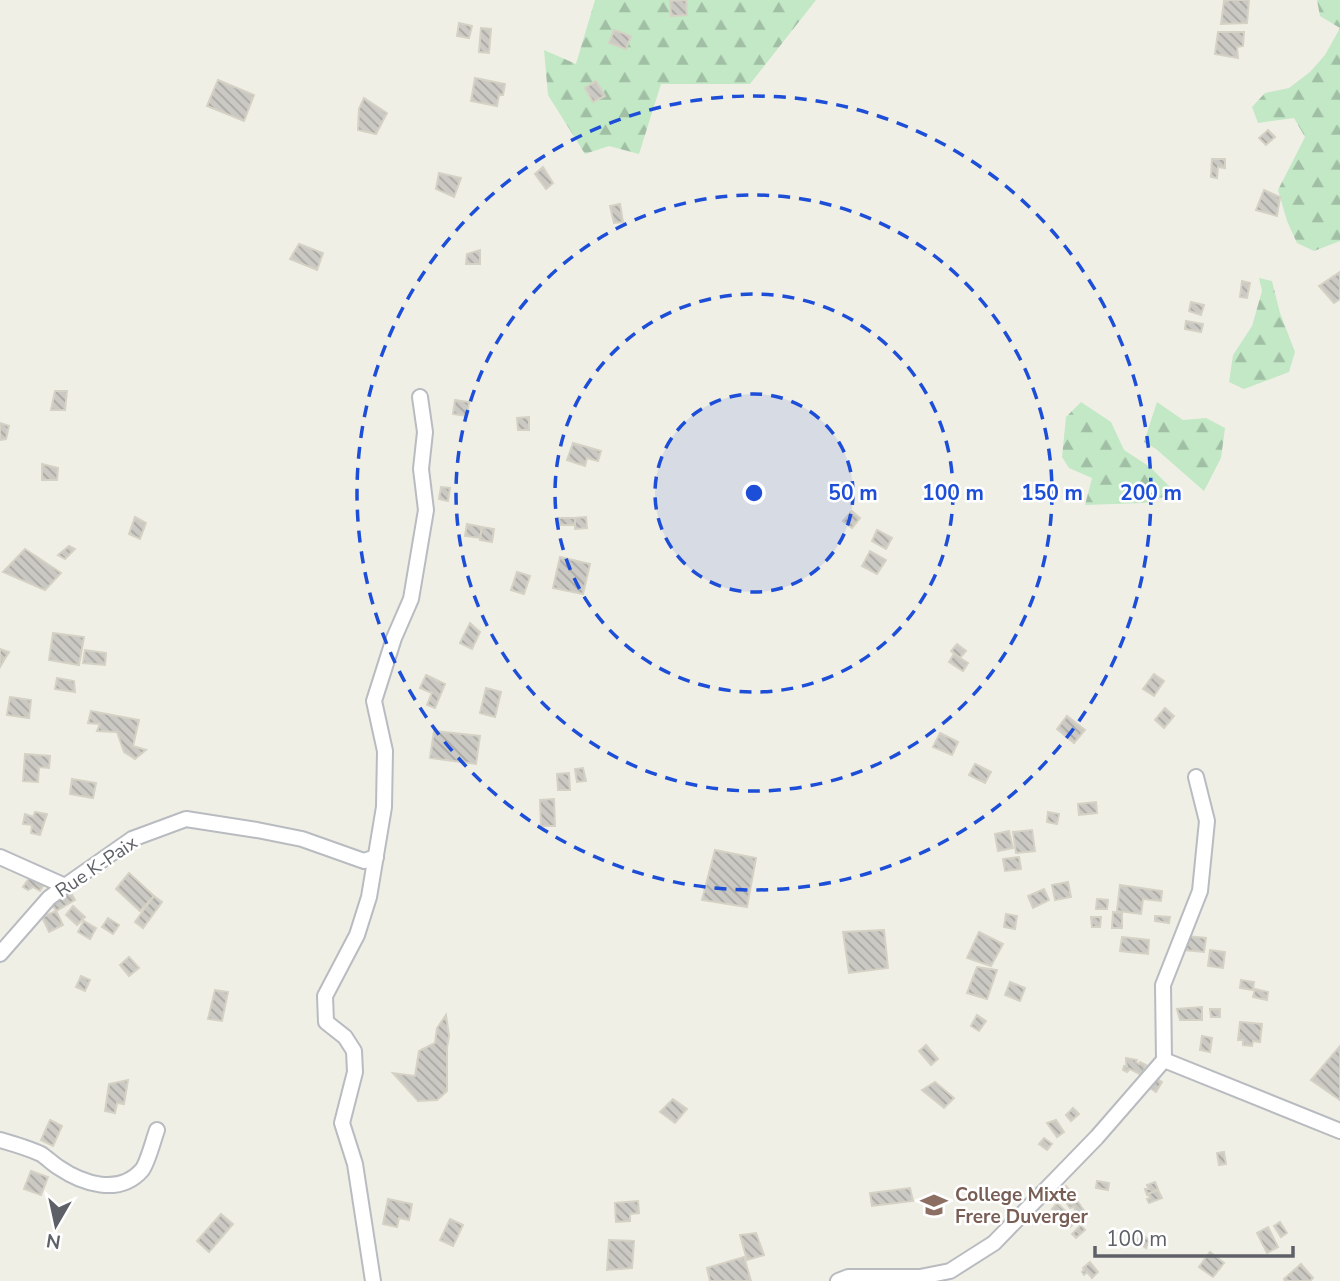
<svg xmlns="http://www.w3.org/2000/svg" width="1340" height="1281" font-family="'Nunito Sans',sans-serif">
<style>
.forest{fill:url(#forest-firs)}
.building{fill:url(#building-back-hatch);stroke:#d5d1c4;stroke-width:2}
.lines{fill:none;stroke-linecap:round;stroke-linejoin:round}
.minor-casing{stroke:#b8bbc0;stroke-width:18}
.minor{stroke:#fff;stroke-width:14}
.ring{fill:none;stroke:#1d4ed8;stroke-width:3.5;stroke-dasharray:12 9}
.labels{text-anchor:middle;stroke-width:5;stroke-linejoin:round;paint-order:stroke}
.street-label{font-size:19px;fill:#5d6167;stroke:#fff}
.education-label{font-size:19px;font-weight:bold;fill:#785e54;stroke:#fff;text-anchor:start}
.centre{fill:#1d4ed8;stroke:#fff;stroke-width:3.5}
.ring-label{font-size:21px;text-anchor:middle;font-weight:bold;fill:#1d4ed8;stroke:#fff;stroke-width:5;stroke-linejoin:round;paint-order:stroke}
</style>
<defs>
<pattern id="forest-firs" width="22" height="20" patternUnits="userSpaceOnUse" patternTransform="scale(1.75)"><rect width="22" height="20" fill="#c2e8c5"/><path d="M5 1l3.5 6h-7zM16 11l3.5 6h-7z" fill="#a1bfa4"/></pattern>
<pattern id="building-back-hatch" width="6" height="6" patternUnits="userSpaceOnUse" patternTransform="scale(1.75)"><rect width="6" height="6" fill="#cbc9c3"/><path d="M-1 5l2 2M0 0l6 6M5-1l2 2" fill="none" stroke="#a8a7a2"/></pattern>
</defs>
<rect width="100%" height="100%" fill="#f0efe6"/>
<g class="forest">
<path d="M595,0H816L750,84H661L639,154L609,146L585,154L548,95L544,50L576,64Z"/>
<path d="M1317,0H1340V241L1314,251L1297,243L1287,221L1278,190L1305,137L1294,118L1258,123L1252,107L1265,93L1289,88L1310,72L1325,55L1340,28L1320,16Z"/>
<path d="M1259,278L1272,281L1280,313L1295,352L1289,372L1244,389L1229,382L1233,355L1252,326L1262,291Z"/>
<path d="M1081,402L1111,422L1124,450L1150,467L1176,493L1144,503L1085,505L1092,478L1069,468L1062,457L1066,417Z"/>
<path d="M1157,402L1183,420L1206,418L1225,428L1221,458L1204,491L1156,449L1144,442Z"/>
</g>
<g class="building">
<path d="M686,0L687,15L671,16L670,1Z"/>
<path d="M1232,0H1249L1247,23L1221,24L1224,1Z"/>
<path d="M459,23L472,26L469,38L457,36Z"/>
<path d="M481,28L491,29L489,53L479,52Z"/>
<path d="M614,30L631,36L626,49L609,43Z"/>
<path d="M1218,32H1244L1243,46L1237,47L1238,58L1215,54Z"/>
<path d="M475,78L505,84L503,95H499L497,106L471,101Z"/>
<path d="M218,80L254,95L244,121L207,106Z"/>
<path d="M596,81L605,96L593,102L585,88Z"/>
<path d="M364,98L387,113L376,134L358,130L359,109Z"/>
<path d="M1268,130L1275,137L1266,145L1259,138Z"/>
<path d="M1212,159H1225V168L1218,167L1217,178L1211,177Z"/>
<path d="M543,167L553,183L546,189L535,174Z"/>
<path d="M439,173L461,178L454,197L436,189Z"/>
<path d="M1264,190L1280,197L1277,216L1256,210Z"/>
<path d="M620,204L623,222L614,223L610,206Z"/>
<path d="M299,244L323,253L317,270L290,259Z"/>
<path d="M480,250V264H466L467,254Z"/>
<path d="M1340,272V299L1334,303L1319,286Z"/>
<path d="M1242,281L1250,283L1247,298L1240,297Z"/>
<path d="M1191,302L1204,305L1201,315L1189,311Z"/>
<path d="M1186,321L1203,324L1201,332L1185,329Z"/>
<path d="M55,391H67L65,410H51Z"/>
<path d="M455,400L469,402L467,416L453,414Z"/>
<path d="M529,417V430H518L517,418Z"/>
<path d="M0,423L9,426L6,439L0,440Z"/>
<path d="M573,443L601,451L598,461L587,458L585,466L567,460Z"/>
<path d="M42,464L58,468L57,480H42Z"/>
<path d="M441,487L450,488L448,501L439,499Z"/>
<path d="M852,511L860,518L852,528L843,521Z"/>
<path d="M135,517L146,523L140,539L129,534Z"/>
<path d="M586,517L587,528L575,529V518Z"/>
<rect x="559" y="518" width="16" height="7"/>
<path d="M467,524L482,527L480,538L465,536Z"/>
<path d="M482,527L494,529L492,542L480,540Z"/>
<path d="M877,530L892,538L886,549L872,541Z"/>
<path d="M69,546L75,549L65,559L58,555Z"/>
<path d="M25,549L61,573L45,590L3,572Z"/>
<path d="M870,551L886,560L877,574L862,566Z"/>
<path d="M560,557L590,564L583,594L553,588Z"/>
<path d="M517,572L530,576L524,594L511,590Z"/>
<path d="M470,623L480,632L472,649L460,643Z"/>
<path d="M53,633L84,637L79,665L49,660Z"/>
<path d="M957,644L966,651L960,658L951,651Z"/>
<path d="M0,649L9,652L0,667Z"/>
<path d="M85,650L106,653L105,665L83,663Z"/>
<path d="M954,654L968,663L963,671L949,662Z"/>
<path d="M1154,674L1164,681L1154,696L1143,689Z"/>
<path d="M426,675L445,684L435,708L427,705L432,693L420,688Z"/>
<path d="M57,678L74,681L75,692L55,689Z"/>
<path d="M486,688L501,692L495,717L480,713Z"/>
<path d="M10,697L31,700L29,718L7,715Z"/>
<path d="M1165,708L1174,716L1164,728L1155,720Z"/>
<path d="M91,711L139,720L133,746L146,750L135,759L124,752L117,732L97,731L100,724L88,723Z"/>
<path d="M1067,716L1085,730L1074,743L1057,729Z"/>
<path d="M434,731L480,736L476,764L430,758Z"/>
<path d="M940,733L958,742L952,755L933,747Z"/>
<path d="M25,754L50,756L49,768L39,767L38,782L23,781Z"/>
<path d="M975,764L991,772L985,783L969,775Z"/>
<path d="M583,768L586,781L577,782L575,769Z"/>
<path d="M569,773L570,790H558L557,774Z"/>
<path d="M72,779L96,783L93,798L70,794Z"/>
<path d="M554,799L555,826H541L540,800Z"/>
<path d="M1096,802L1097,813L1079,815L1078,804Z"/>
<path d="M35,812L47,814L40,835L31,833L32,825L23,824L25,814L33,817Z"/>
<path d="M1048,812L1059,814L1057,824L1047,822Z"/>
<path d="M1032,830L1035,851L1016,853L1013,832Z"/>
<path d="M1009,831L1013,848L998,851L995,834Z"/>
<path d="M715,850L756,858L747,907L702,900Z"/>
<path d="M1019,857L1021,869L1005,871L1003,859Z"/>
<path d="M129,873L154,896L140,911L116,889Z"/>
<path d="M32,874L45,883L40,891L33,887L28,890L23,887Z"/>
<path d="M1068,882L1071,897L1055,900L1052,885Z"/>
<path d="M1120,885L1162,891L1161,901L1143,899L1141,914L1117,911Z"/>
<path d="M1044,889L1049,900L1033,908L1028,896Z"/>
<path d="M70,891L75,900L56,911L51,902Z"/>
<path d="M154,896L162,902L143,928L135,922Z"/>
<path d="M1097,899L1108,900L1107,909H1096Z"/>
<path d="M73,906L85,917L77,925L66,915Z"/>
<path d="M56,911L63,925L49,932L42,917Z"/>
<path d="M1113,912L1122,913V928H1112Z"/>
<path d="M1006,914L1017,916L1015,929L1004,927Z"/>
<path d="M1155,916L1170,917L1169,923L1155,921Z"/>
<path d="M1091,917H1101L1100,927H1092Z"/>
<path d="M108,918L119,925L113,934L102,927Z"/>
<path d="M84,921L96,928L90,939L78,932Z"/>
<path d="M884,930L888,968L849,973L843,932Z"/>
<path d="M979,932L1003,944L991,966L967,958Z"/>
<path d="M1186,936L1206,938L1204,952L1184,950Z"/>
<path d="M1122,937L1149,940L1148,954L1120,951Z"/>
<path d="M1210,950L1225,952L1223,968L1208,966Z"/>
<path d="M129,957L139,968L129,976L120,965Z"/>
<path d="M977,967L997,970L987,999L967,993Z"/>
<path d="M81,976L90,980L85,991L76,987Z"/>
<path d="M1241,980L1254,982L1253,990L1240,988Z"/>
<path d="M1010,982L1025,988L1020,1001L1005,995Z"/>
<path d="M1255,989L1268,992L1267,1000L1253,997Z"/>
<path d="M215,990L228,992L222,1021L208,1019Z"/>
<path d="M1202,1007V1020H1180L1177,1009Z"/>
<path d="M1210,1009H1220V1017H1211Z"/>
<path d="M446,1015L449,1036L447,1047V1091L437,1100L418,1101L393,1073L415,1076L419,1051L435,1043L437,1028Z"/>
<path d="M977,1015L986,1021L979,1031L971,1026Z"/>
<path d="M1240,1022L1262,1024L1260,1042L1253,1041L1252,1046L1243,1045V1040H1238Z"/>
<path d="M1202,1036L1212,1038L1210,1052L1200,1050Z"/>
<path d="M926,1045L938,1059L931,1065L919,1051Z"/>
<path d="M1340,1046V1100L1311,1080Z"/>
<path d="M1126,1058L1137,1060L1136,1062L1139,1064L1140,1062L1146,1065L1142,1075L1130,1069L1127,1072L1123,1070L1124,1066H1127L1126,1063Z"/>
<path d="M1156,1078L1162,1082L1156,1092L1150,1088Z"/>
<path d="M128,1080L124,1104L117,1103L115,1113L105,1111L109,1084Z"/>
<path d="M935,1082L954,1098L944,1108L922,1090Z"/>
<path d="M673,1099L687,1109L675,1123L660,1112Z"/>
<path d="M1073,1108L1079,1114L1071,1121L1066,1115Z"/>
<path d="M50,1120L62,1126L53,1146L41,1140Z"/>
<path d="M1056,1120L1064,1132L1057,1137L1047,1123Z"/>
<path d="M1044,1138L1052,1144L1047,1150L1039,1144Z"/>
<path d="M1224,1152L1226,1164L1219,1165L1217,1153Z"/>
<path d="M31,1171L48,1177L41,1195L24,1189Z"/>
<path d="M1097,1181L1109,1183L1108,1190L1096,1188Z"/>
<path d="M1155,1182L1158,1189L1147,1195L1145,1189H1149L1147,1185Z"/>
<path d="M1066,1186L1075,1197L1073,1198L1071,1196L1066,1200L1059,1192Z"/>
<path d="M910,1188L913,1201L872,1206L870,1193Z"/>
<path d="M1158,1190L1162,1198L1149,1203L1147,1199L1150,1198L1148,1194Z"/>
<path d="M388,1199L412,1204L409,1220L399,1218L397,1227L383,1224Z"/>
<path d="M638,1201L639,1213L630,1214V1221L616,1222L615,1203Z"/>
<path d="M1078,1202L1087,1215L1079,1220L1074,1216L1079,1214L1074,1211L1075,1210L1074,1207L1070,1208L1067,1204Z"/>
<path d="M1057,1203L1076,1221L1070,1227L1052,1209Z"/>
<path d="M221,1214L233,1224L209,1252L197,1241Z"/>
<path d="M450,1219L463,1225L453,1246L440,1240Z"/>
<path d="M1280,1222L1287,1233L1281,1237L1274,1226Z"/>
<path d="M1081,1225L1085,1230L1076,1238L1072,1234Z"/>
<path d="M1268,1227L1278,1247L1267,1253L1257,1233Z"/>
<path d="M756,1233L764,1255L747,1260L740,1235Z"/>
<path d="M1143,1235L1149,1240L1146,1248L1136,1240Z"/>
<path d="M609,1240L634,1241L632,1268L607,1270Z"/>
<path d="M1210,1252L1224,1263L1213,1277L1199,1267Z"/>
<path d="M744,1257L751,1281H710L707,1268Z"/>
<path d="M1090,1262L1098,1272L1092,1278L1087,1272L1084,1275L1082,1272L1084,1270L1083,1268Z"/>
<path d="M1301,1264L1313,1278L1310,1281H1285L1284,1279Z"/>
</g>
<g class="lines">
<defs>
<g id="minor">
<path d="M0,857L65,886"/>
<path d="M0,954L49,898L65,886L132,839L186,819L257,830L302,839L364,861L376,857"/>
<path d="M1164,1060L1340,1131"/>
<path d="M0,1140C14,1144 28,1148 41,1154C47,1158 52,1163 58,1167C83,1184 119,1196 142,1170C148,1162 153,1141 157,1130"/>
<path d="M373,1281L355,1164L342,1123L355,1072L354,1051L345,1037L326,1022L325,996L357,935L369,897L384,807L385,751L374,701L394,638L411,599L426,510L421,469L425,432L420,397"/>
<path d="M838,1281L848,1277H920L950,1271L994,1243L1097,1137L1164,1060L1163,985L1200,891L1207,821L1196,777"/>
</g>
</defs>
<use href="#minor" class="minor-casing"/>
<use href="#minor" class="minor"/>
</g>
<circle cx="754" cy="493" r="99" fill="#1d4ed8" fill-opacity=".12"/>
<g class="ring">
<circle cx="754" cy="493" r="99"/>
<circle cx="754" cy="493" r="199"/>
<circle cx="754" cy="493" r="298"/>
<circle cx="754" cy="493" r="397"/>
</g>
<defs>
<symbol id="school-bare" viewBox="-9 -9 18 18"><path d="M0-5L7-2L0 1L-7-2ZM-4 1L0 2.5L4 1V4Q0 6-4 4Z" fill="#8d6e63" stroke="#fff" stroke-width="2.5" paint-order="stroke"/></symbol>
</defs>
<g fill-rule="evenodd">
<use href="#school-bare" x="915" y="1186" width="38" height="38"/>
</g>
<g class="labels">
<g class="street-label">
<text transform="translate(96 866) rotate(-34)" y="7">Rue K-Paix</text>
</g>
<g class="education-label">
<text x="955" y="1201">College Mixte<tspan x="955" dy="22">Frere Duverger</tspan></text>
</g>
</g>
<circle cx="754" cy="493" r="10" class="centre"/>
<g class="ring-label">
<text x="853" y="500">50 m</text>
<text x="953" y="500">100 m</text>
<text x="1052" y="500">150 m</text>
<text x="1151" y="500">200 m</text>
</g>
<g transform="translate(56 1225) rotate(189)" stroke="#ffffff" stroke-width="5" paint-order="stroke">
<path d="M0-5L12 26L0 18L-12 26Z" fill="#5d6167"/>
<text y="-10" font-size="19" font-weight="bold" text-anchor="middle" fill="#5d6167">N</text>
</g>
<path d="M1095 1246v10h198v-10" fill="none" stroke="#5d6167" stroke-width="3.5"/>
<text x="1106" y="1246" font-size="21" fill="#5d6167" stroke="#ffffff" stroke-width="5" paint-order="stroke">100 m</text>
</svg>
